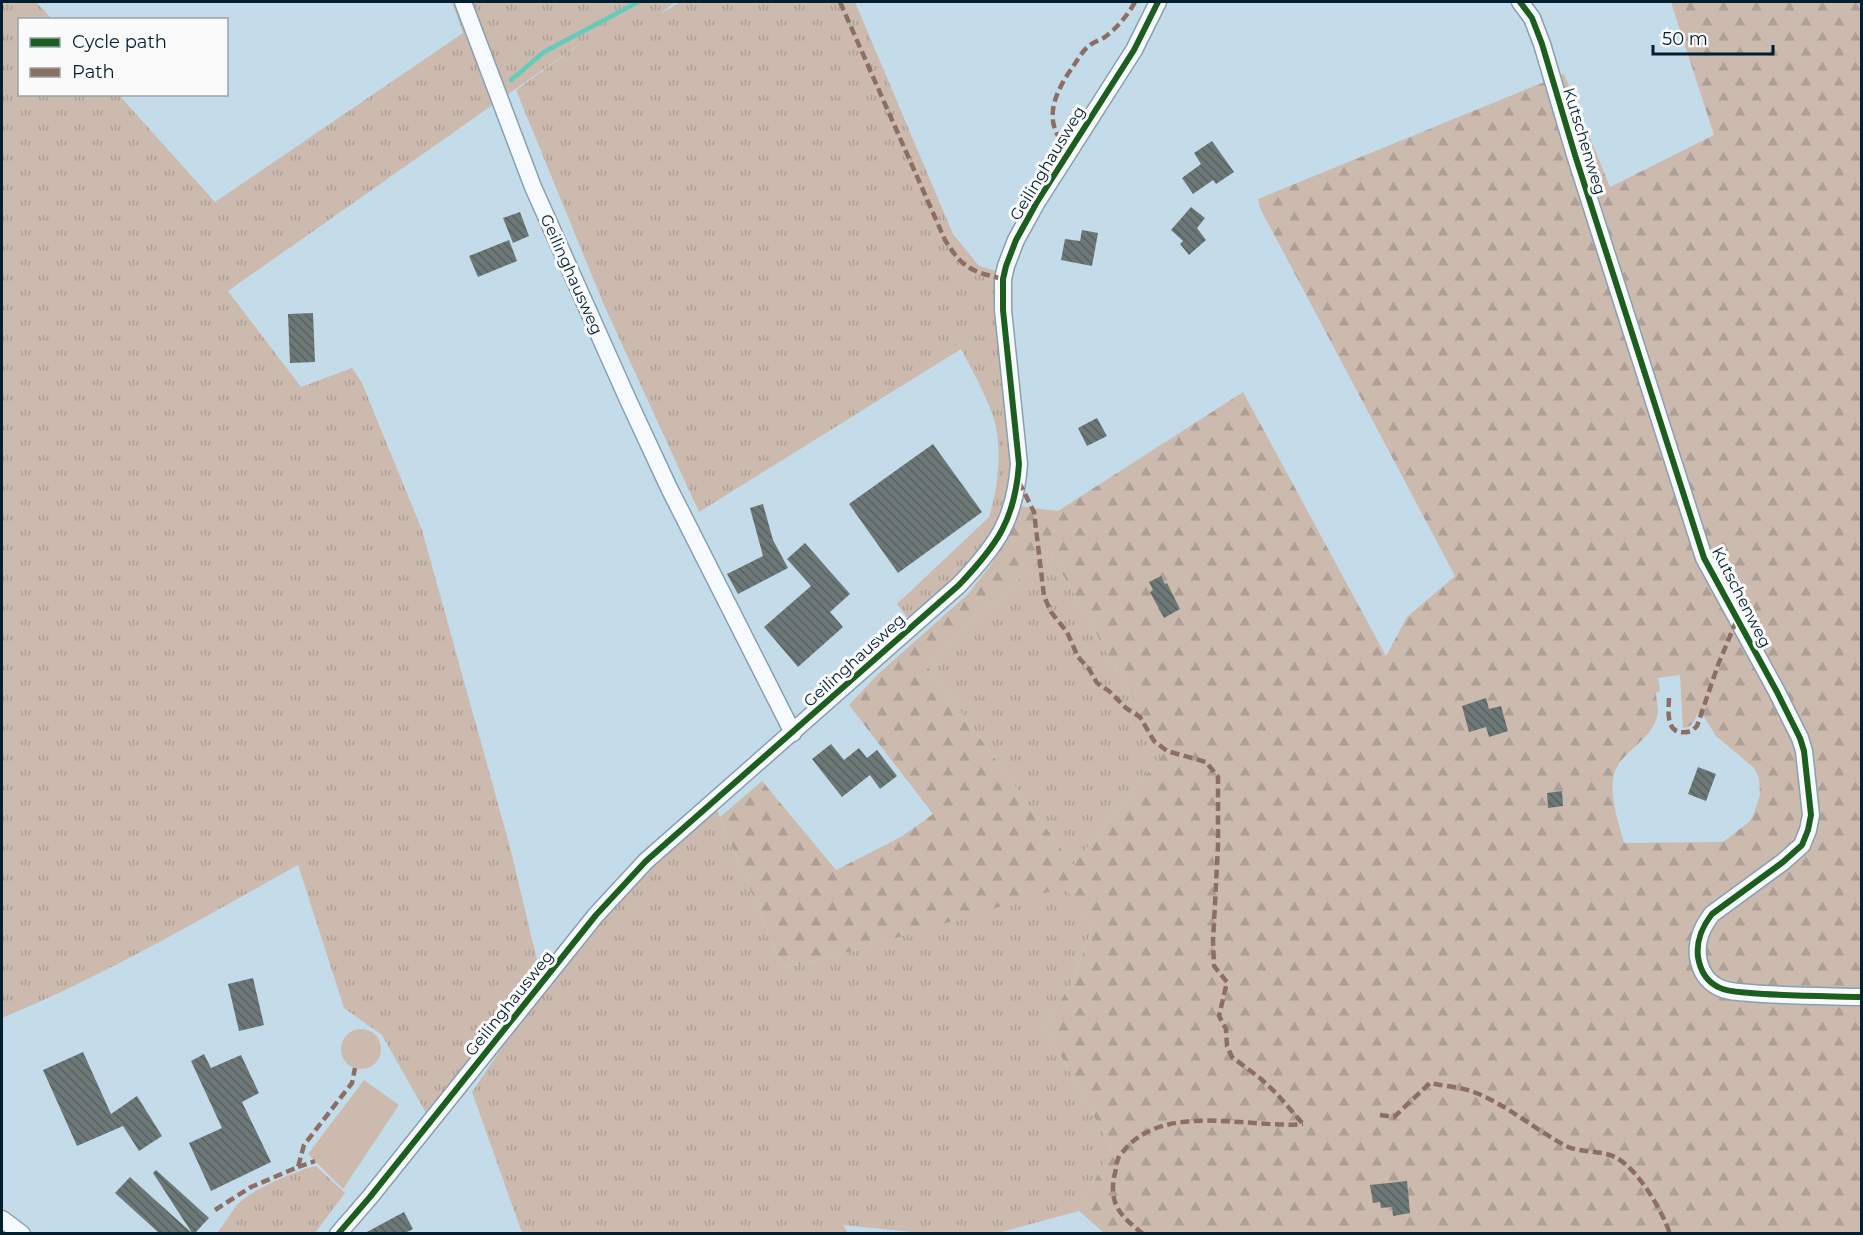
<svg xmlns="http://www.w3.org/2000/svg" width="1863" height="1235" font-family="Montserrat,sans-serif">
<style>
.grass{fill:url(#grass-tufts)}
.forest{fill:url(#forest-firs);fill-rule:evenodd}
.garden{fill:#ccbaae}
.lines{fill:none;stroke-linecap:round;stroke-linejoin:round}
.stream{stroke:#63cbb9;stroke-width:4.5}
.building{fill:url(#building-back-hatch)}
.minor-casing{stroke:#87a1af;stroke-width:19}
.minor{stroke:#f6fafc;stroke-width:16}
.quiet{stroke:#8d6e63;stroke-width:4.5;stroke-dasharray:9 4.5;stroke-linecap:butt}
.cycleway-casing{stroke:#fafafa;stroke-width:10}
.cycleway{stroke:#1b5e20;stroke-width:6}
.labels{text-anchor:middle;stroke-width:6;stroke-linejoin:round;paint-order:stroke}
.street-label{font-size:16px;fill:#001f2f;stroke:#fafafa}
</style>
<defs>
<pattern id="grass-tufts" width="24" height="20" patternUnits="userSpaceOnUse" patternTransform="scale(1.5)"><rect width="24" height="20" fill="#ccbaae"/><path d="M3 7l-1-3M5 7V3M7 7l1-3M15 17l-1-3M17 17v-4M19 17l1-3" fill="none" stroke="#ad9f96"/></pattern>
<pattern id="forest-firs" width="22" height="20" patternUnits="userSpaceOnUse" patternTransform="scale(1.5)"><rect width="22" height="20" fill="#ccbaae"/><path d="M5 1l3.5 6h-7zM16 11l3.5 6h-7z" fill="#ad9f96"/></pattern>
<pattern id="building-back-hatch" width="6" height="6" patternUnits="userSpaceOnUse" patternTransform="scale(1.5)"><rect width="6" height="6" fill="#6c7776"/><path d="M-1 5l2 2M0 0l6 6M5-1l2 2" fill="none" stroke="#566161"/></pattern>
</defs>
<rect width="100%" height="100%" fill="#c4dcea"/>
<g class="grass">
<path d="M2,2H36L52,19L20,20V94L119,95L215,202L463,33L452,2H675L660,14L680,2H855L953,234L979,266L996,271V296L1014,463L1006,505L982,558L911,622L897,604L989,517C999,484 1004,441 990,408C982,388 971,368 961,349L699,512L604,305L516,90L595,33L228,291L301,387L352,368L362,383L422,530L510,847L538,964L547,977L426,1113L382,1035L344,1008L298,865C201,919 104,976 2,1018Z"/>
<path d="M1049,550L1164,753L1073,865L927,666Z"/>
<path d="M715,805L783,968L853,951L1065,886L1092,928L1073,981L1044,1027L1080,1089L1111,1149L1079,1211L998,1233H922L843,1225L848,1233H522L472,1092L551,975L597,916Z"/>
<path d="M316,1166L345,1193L315,1233H217C224,1225 229,1215 236,1206C248,1191 297,1170 316,1166Z"/>
</g>
<path class="forest" d="M1671,2H1861V1233H1104L1079,1211L1111,1149L1080,1089L1044,1027L1073,981L1092,928L1065,887L853,951L783,968L720,817L762,781L836,870L901,837L933,814L849,705L878,674L968,594L992,563L1008,537L1018,506L1058,511L1243,392L1386,656L1407,617L1455,576L1260,208L1258,199L1564,74L1610,187L1714,135ZM1049,550L1164,753L1073,865L927,666ZM1680,675L1683,728C1694,727 1694,720 1698,713L1704,717L1716,736L1754,768L1759,778L1760,795L1753,816L1749,822L1723,842L1624,843C1619,823 1610,799 1613,779C1616,752 1654,742 1658,712C1658,706 1656,699 1656,693L1660,691L1658,678Z"/>
<g class="garden">
<circle cx="361" cy="1049" r="20"/>
<path d="M364,1080L399,1105L343,1189L308,1154Z"/>
</g>
<g class="lines">
<path class="stream" d="M511,80L544,52L638,2"/>
</g>
<g class="building">
<path d="M1212,141L1234,172L1216,184L1213,180L1193,194L1182,178L1201,164L1194,153Z"/>
<path d="M1191,207L1205,218L1197,228L1206,240L1189,255L1180,244L1183,241L1171,230Z"/>
<path d="M520,212L529,236L513,243L503,218Z"/>
<path d="M1082,230L1098,233L1092,266L1061,260L1065,239L1080,241Z"/>
<path d="M509,240L517,261L478,277L469,256Z"/>
<path d="M313,313L315,362L290,363L288,314Z"/>
<path d="M1097,418L1107,436L1087,446L1078,428Z"/>
<path d="M933,444L982,512L898,573L849,504Z"/>
<path d="M763,504L773,540L788,568L738,594L727,574L763,556L750,508Z"/>
<path d="M805,543L850,594L830,612L843,627L798,667L764,627L811,586L787,559Z"/>
<path d="M1161,576L1165,584L1167,583L1180,609L1164,618L1150,592L1153,590L1149,582Z"/>
<path d="M1486,698L1489,709L1501,706L1508,731L1489,737L1486,727L1469,732L1462,706Z"/>
<path d="M831,744L844,760L859,748L867,758L877,750L897,776L880,789L870,775L842,797L812,759Z"/>
<path d="M1698,767L1716,774L1706,801L1688,794Z"/>
<path d="M1562,791L1563,806L1548,808L1547,793Z"/>
<path d="M253,978L264,1025L239,1031L228,984Z"/>
<path d="M83,1052L111,1114L137,1096L162,1136L139,1151L123,1126L77,1146L43,1070Z"/>
<path d="M204,1054L211,1068L241,1055L259,1093L242,1102L271,1162L211,1191L189,1143L222,1128L191,1061Z"/>
<path d="M156,1170L209,1218L195,1233H192L153,1173Z"/>
<path d="M130,1177L154,1199L192,1233H159L115,1193Z"/>
<path d="M1407,1181L1410,1213L1393,1216L1392,1207L1381,1208L1380,1202L1373,1203L1370,1185Z"/>
<path d="M404,1212L413,1229L405,1233H365Z"/>
</g>
<g class="lines">
<defs>
<g id="minor">
<path d="M463,2L533,187L629,402L669,488L793,733"/>
<path d="M1520,2L1532,18L1542,44L1575,155L1704,558L1777,692L1800,738L1804,751L1811,815L1808,830L1802,845L1783,862L1712,914C1702,927 1696,940 1698,957C1700,969 1706,981 1718,987C1727,992 1739,992 1750,993C1787,996 1824,996 1862,997"/>
<path d="M2,1219L22,1234"/>
<path d="M338,1234L370,1197L596,915L646,861L959,585C997,545 1015,520 1019,464L1003,310V279L1006,266L1016,240L1037,202L1134,50L1158,2"/>
</g>
</defs>
<use href="#minor" class="minor-casing"/>
<use href="#minor" class="minor"/>
<g class="quiet">
<path d="M840,2L945,240C963,269 971,271 1003,279"/>
<path d="M1070,150C1041,125 1053,95 1072,68C1077,61 1082,51 1089,46C1093,42 1100,40 1105,37C1117,28 1128,15 1135,2"/>
<path d="M1019,482L1034,512L1044,596L1051,612L1067,632L1078,657L1089,669L1097,683L1109,691L1126,708L1140,717L1154,741L1167,751L1206,762L1218,777V846L1213,941L1214,966L1227,982L1219,1016L1226,1029L1227,1046L1232,1057L1261,1079L1277,1094L1303,1124"/>
<path d="M1669,698C1668,716 1666,738 1692,731L1697,726L1718,665L1737,619"/>
<path d="M1380,1115L1394,1117L1430,1083C1443,1086 1458,1087 1471,1091C1505,1103 1534,1129 1566,1146C1580,1153 1600,1150 1615,1157C1638,1169 1662,1210 1670,1234"/>
<path d="M298,1167L315,1161"/>
<path d="M215,1210L251,1187L298,1167L304,1145L352,1083L355,1068"/>
<path d="M1143,1234C1122,1217 1109,1206 1114,1177C1116,1171 1116,1164 1118,1159C1119,1155 1124,1151 1126,1148C1168,1102 1250,1129 1303,1124"/>
</g>
<defs>
<g id="cycleway">
<path d="M1520,2L1532,18L1542,44L1575,155L1704,558L1777,692L1800,738L1804,751L1811,815L1808,830L1802,845L1783,862L1712,914C1702,927 1696,940 1698,957C1700,969 1706,981 1718,987C1727,992 1739,992 1750,993C1787,996 1824,996 1862,997"/>
<path d="M338,1234L370,1197L596,915L646,861L959,585C997,545 1015,520 1019,464L1003,310V279L1006,266L1016,240L1037,202L1134,50L1158,2"/>
</g>
</defs>
<use href="#cycleway" class="cycleway-casing"/>
<use href="#cycleway" class="cycleway"/>
</g>
<g class="labels">
<g class="street-label">
<text transform="translate(1585 141) rotate(73)" y="6">Kutschenweg</text>
<text transform="translate(1047 163) rotate(-59)" y="6">Geilinghausweg</text>
<text transform="translate(572 274) rotate(66)" y="6">Geilinghausweg</text>
<text transform="translate(1742 597) rotate(63)" y="6">Kutschenweg</text>
<text transform="translate(854 660) rotate(-42)" y="6">Geilinghausweg</text>
<text transform="translate(509 1003) rotate(-51)" y="6">Geilinghausweg</text>
</g>
</g>
<rect width="1863" height="1235" fill="none" stroke="#001f2f" stroke-width="6"/>
<rect x="18" y="18" width="210" height="78" fill="#fafafa" stroke="#96a2a9" stroke-width="1.5"/>
<rect x="30" y="38" width="30" height="9" fill="#1b5e20" stroke="#96a2a9" stroke-width="1.5"/>
<text x="72" y="48" font-size="18" fill="#001f2f">Cycle path</text>
<rect x="30" y="68" width="30" height="9" fill="#8d6e63" stroke="#96a2a9" stroke-width="1.5"/>
<text x="72" y="78" font-size="18" fill="#001f2f">Path</text>
<path d="M1653 45v9h120v-9" fill="none" stroke="#001f2f" stroke-width="3"/>
<text x="1662" y="45" font-size="18" fill="#001f2f" stroke="#fafafa" stroke-width="4.5" paint-order="stroke">50 m</text>
</svg>
